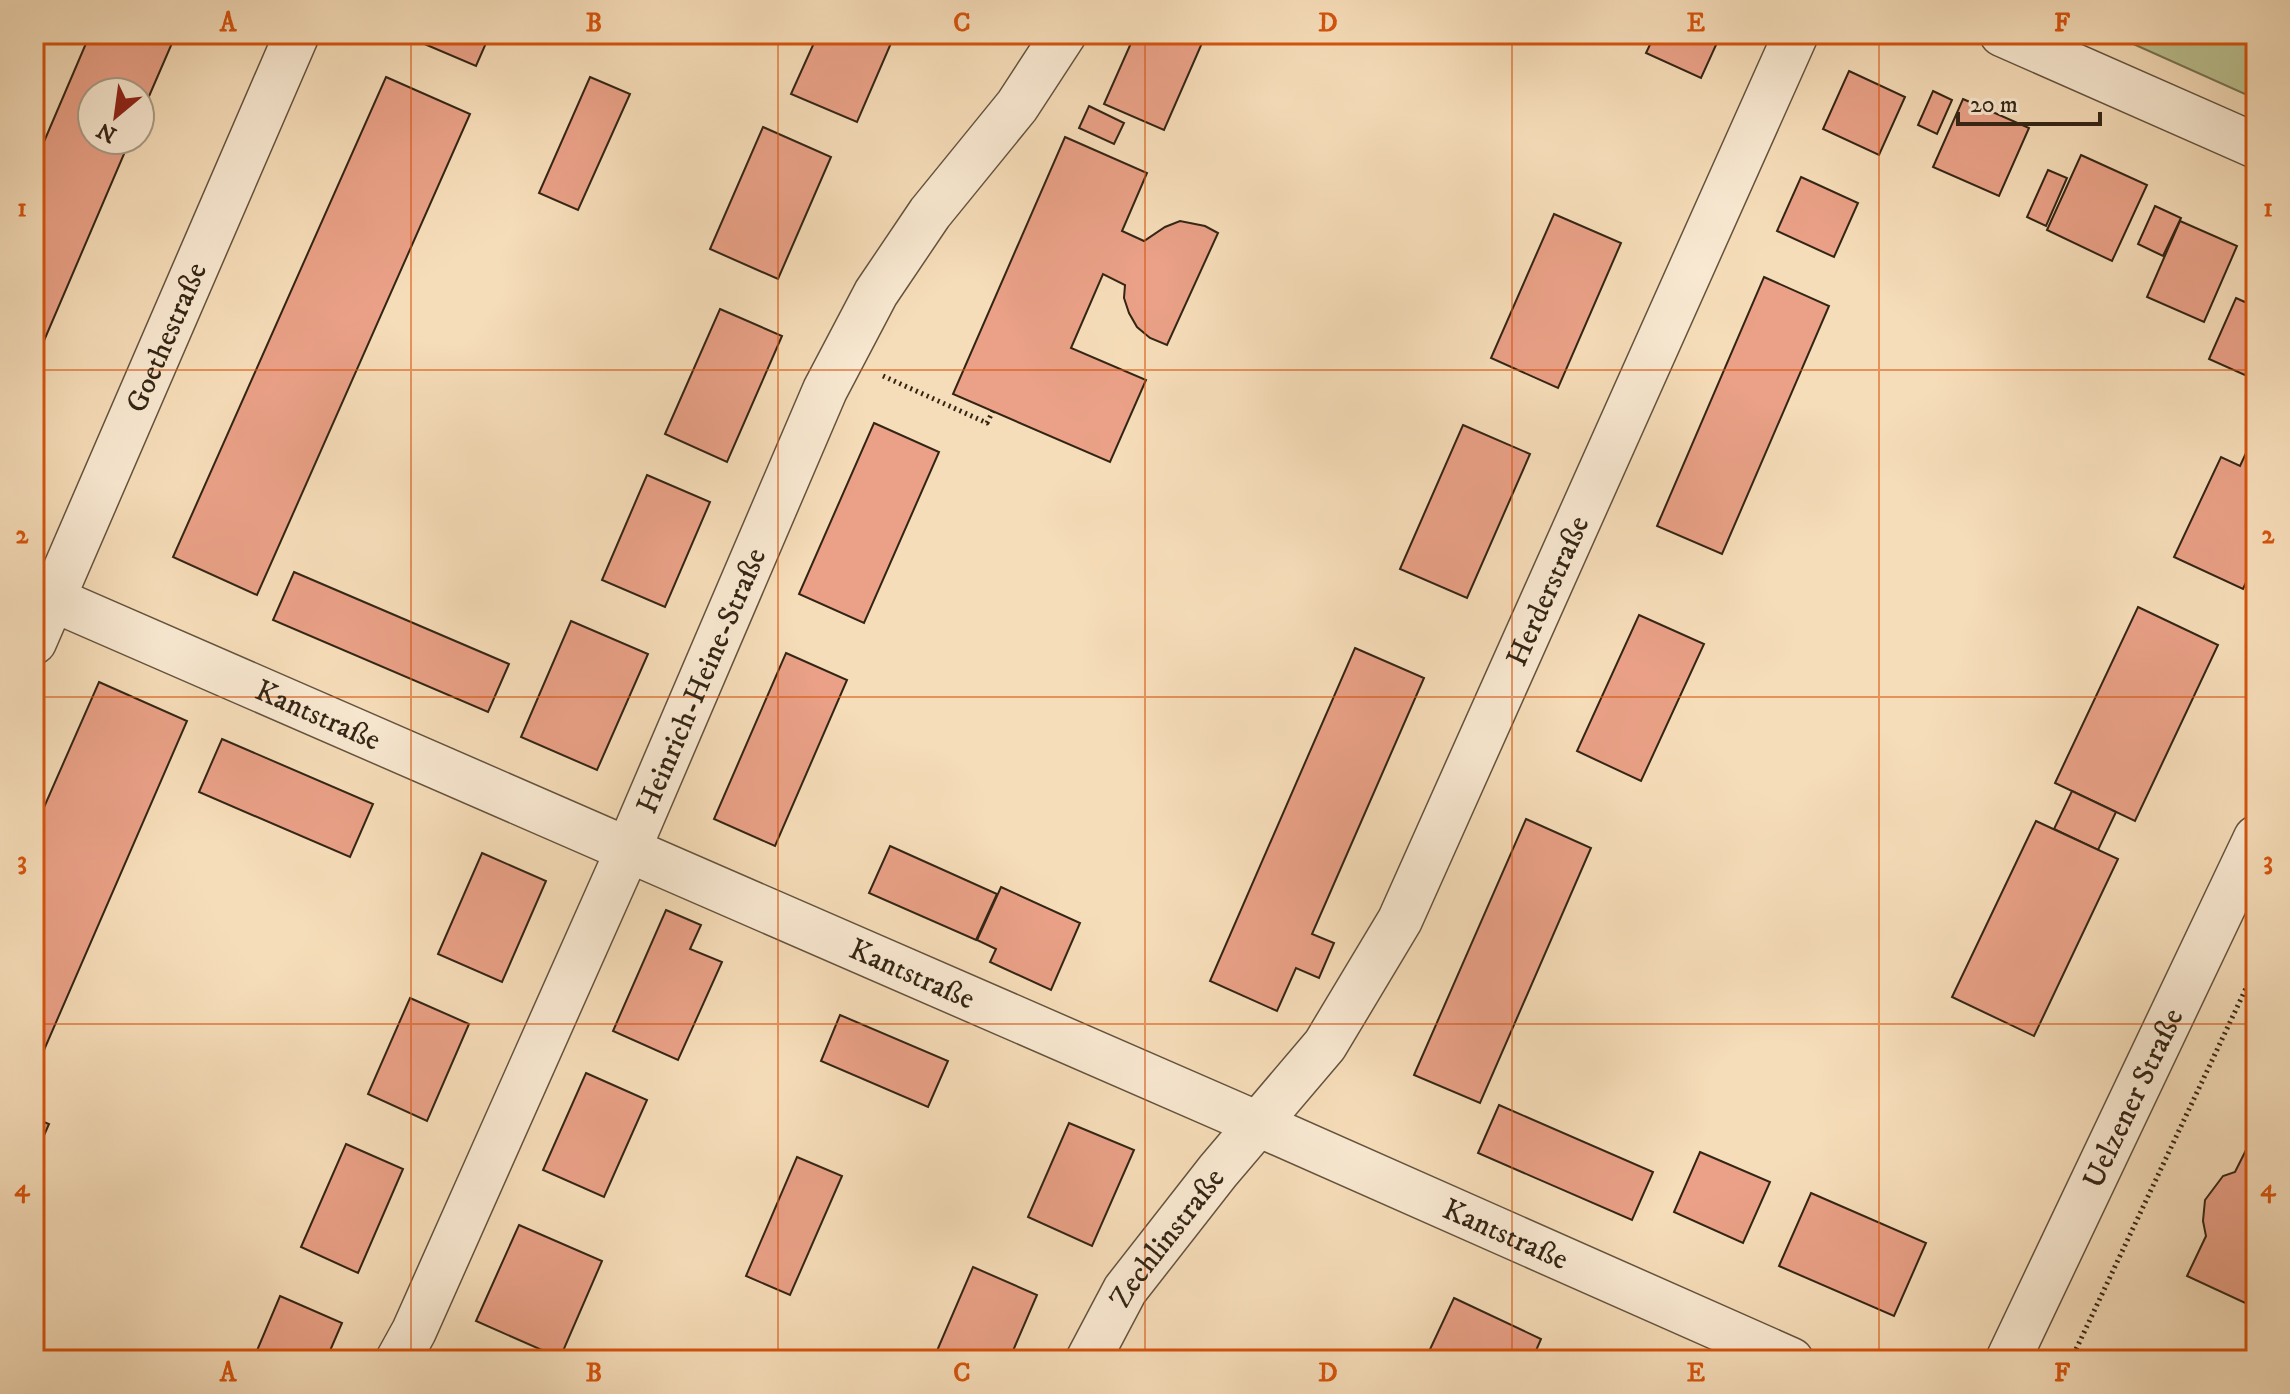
<svg xmlns="http://www.w3.org/2000/svg" width="2290" height="1394" font-family="'IM FELL DW Pica',serif">
<style>
.green{fill:#bbc190;stroke:#777352;stroke-width:2}
.building{fill:#eaa187;stroke:#332515;stroke-width:2}
.lines{fill:none;stroke-linecap:round;stroke-linejoin:round}
.minor-casing{stroke:#64533e;stroke-width:47}
.tertiary-casing{stroke:#64533e;stroke-width:47}
.path{stroke:#332515;stroke-width:5;stroke-dasharray:2 4;stroke-linecap:butt}
.minor{stroke:#f9e9d2;stroke-width:44}
.tertiary{stroke:#f9e9d2;stroke-width:44}
.grid{fill:none;stroke:#d6540d;stroke-width:2;stroke-opacity:0.55}
.labels{text-anchor:middle;stroke-width:6;stroke-linejoin:round;paint-order:stroke}
.street-label{font-size:30px;fill:#332515;stroke:#f9e9d2}
.neatline{fill:none;stroke:#d6540d;stroke-width:3}
.grid-label{font-size:26px;text-anchor:middle;font-weight:bold;fill:#d6540d}
</style>
<rect width="100%" height="100%" fill="#f6ddb9"/>
<filter id="stains"><feTurbulence type="fractalNoise" baseFrequency=".0025" numOctaves="4"/><feColorMatrix values="0 0 0 0 .2 0 0 0 0 .09 0 0 0 0 .02 0 0 0 .5 -.17"/></filter>
<radialGradient id="worn" r=".72"><stop offset=".6" stop-color="#630" stop-opacity="0"/><stop offset="1" stop-color="#630" stop-opacity=".3"/></radialGradient>
<path class="green" d="M2111,34H2256V99Z"/>
<g class="building">
<path d="M90,34H176L140,117V92H92V140H130L34,364V165Z"/>
<path d="M401,34H490L476,66Z"/>
<path d="M818,34H895L857,122L791,94Z"/>
<path d="M1135,34H1206L1164,130L1104,104Z"/>
<path d="M1655,34H1721L1701,78L1646,53Z"/>
<path d="M1849,71L1905,97L1879,155L1823,129Z"/>
<path d="M386,77L470,114L257,595L173,557Z"/>
<path d="M590,77L630,94L578,210L539,193Z"/>
<path d="M1933,91L1952,100L1937,134L1918,125Z"/>
<path d="M1963,99L2029,128L1999,196L1933,167Z"/>
<path d="M1089,106L1124,123L1114,144L1079,128Z"/>
<path d="M763,127L831,157L778,279L710,249Z"/>
<path d="M1065,137L1147,173L1122,231L1144,241L1165,227L1180,221L1205,226L1218,233L1167,345L1150,338L1137,327L1129,313L1124,298L1125,285L1103,274L1071,348L1146,380L1110,462L953,394Z"/>
<path d="M2081,155L2147,185L2112,261L2047,230Z"/>
<path d="M2048,170L2067,178L2046,226L2027,217Z"/>
<path d="M1801,177L1858,203L1834,257L1777,231Z"/>
<path d="M2155,206L2181,218L2163,256L2138,244Z"/>
<path d="M1554,214L1621,243L1558,388L1491,358Z"/>
<path d="M2180,221L2237,246L2204,322L2147,297Z"/>
<path d="M1764,277L1829,306L1722,554L1657,526Z"/>
<path d="M2236,298L2256,307V380L2209,359Z"/>
<path d="M720,309L782,336L727,462L665,434Z"/>
<path d="M874,423L939,452L864,623L799,594Z"/>
<path d="M1463,425L1530,454L1467,598L1400,569Z"/>
<path d="M2246,453L2256,457V561L2243,589L2174,557L2221,457L2240,466Z"/>
<path d="M647,475L710,502L665,607L602,580Z"/>
<path d="M294,572L509,664L488,712L273,620Z"/>
<path d="M2138,607L2218,645L2135,821L2055,783Z"/>
<path d="M1639,615L1704,644L1641,781L1577,751Z"/>
<path d="M571,621L648,654L597,770L521,737Z"/>
<path d="M1355,648L1424,678L1312,934L1334,943L1319,978L1296,968L1277,1011L1210,981Z"/>
<path d="M786,653L847,680L775,846L714,819Z"/>
<path d="M99,682L187,721L34,1073V830Z"/>
<path d="M222,739L373,804L350,857L199,792Z"/>
<path d="M2072,791L2116,812L2098,850L2054,829Z"/>
<path d="M1526,819L1591,848L1480,1103L1414,1075Z"/>
<path d="M2036,821L2118,859L2034,1036L1952,997Z"/>
<path d="M890,846L997,894L976,940L869,893Z"/>
<path d="M482,853L546,881L502,982L438,954Z"/>
<path d="M1001,887L1080,923L1051,990L990,962L996,949L977,940Z"/>
<path d="M666,910L701,925L690,949L722,962L678,1060L613,1031Z"/>
<path d="M410,998L469,1024L427,1121L368,1094Z"/>
<path d="M840,1015L948,1061L928,1107L821,1061Z"/>
<path d="M586,1073L647,1100L604,1197L543,1170Z"/>
<path d="M1499,1105L1653,1172L1632,1220L1478,1153Z"/>
<path d="M34,1118L49,1124L34,1158Z"/>
<path d="M1069,1123L1134,1150L1092,1246L1028,1217Z"/>
<path d="M2252,1138L2256,1140V1308L2187,1276L2206,1236L2203,1221L2205,1200L2223,1176L2235,1172Z"/>
<path d="M346,1144L403,1169L358,1273L301,1247Z"/>
<path d="M1700,1152L1770,1182L1743,1243L1674,1212Z"/>
<path d="M797,1157L842,1176L790,1295L746,1276Z"/>
<path d="M1811,1193L1926,1243L1894,1316L1779,1266Z"/>
<path d="M519,1225L602,1261L560,1358L476,1321Z"/>
<path d="M973,1267L1037,1295L1009,1360H933Z"/>
<path d="M280,1296L342,1323L326,1360H253Z"/>
<path d="M1454,1298L1541,1339L1532,1360H1425Z"/>
<path d="M2162,1351L2182,1360H2158Z"/>
</g>
<g class="lines">
<defs>
<g id="minor">
<path d="M2002,34L2256,146"/>
<path id="s1" d="M34,591L1258,1124L1791,1360"/>
<path id="s2" d="M34,642L297,34"/>
<path id="s3" d="M398,1360L414,1331L628,850L825,390L876,293L930,213L1017,106L1064,34"/>
<path id="s4" d="M1088,1360L1125,1290L1218,1171L1325,1045L1400,920L1796,34"/>
</g>
<g id="tertiary">
<path id="s5" d="M2008,1360L2256,838"/>
</g>
</defs>
<use href="#minor" class="minor-casing"/>
<use href="#tertiary" class="tertiary-casing"/>
<g class="path">
<path d="M883,376L987,423L993,411"/>
<path d="M2071,1360L2256,967"/>
</g>
<use href="#minor" class="minor"/>
<use href="#tertiary" class="tertiary"/>
</g>
<path class="grid" d="M411,34V1360M778,34V1360M1145,34V1360M1512,34V1360M1879,34V1360M34,370H2256M34,697H2256M34,1024H2256"/>
<g class="labels">
<g class="street-label">
<text dy="10" stroke="none"><textPath href="#s2" startOffset="332">Goethestraße</textPath></text>
<text dy="10" stroke="none"><textPath href="#s4" startOffset="902">Herderstraße</textPath></text>
<text dy="10" stroke="none"><textPath href="#s3" startOffset="744">Heinrich-Heine-Straße</textPath></text>
<text dy="10" stroke="none"><textPath href="#s1" startOffset="310">Kantstraße</textPath></text>
<text dy="10" stroke="none"><textPath href="#s1" startOffset="958">Kantstraße</textPath></text>
<text dy="10" stroke="none"><textPath href="#s5" startOffset="290">Uelzener Straße</textPath></text>
<text dy="10" stroke="none"><textPath href="#s1" startOffset="1606">Kantstraße</textPath></text>
<text dy="10" stroke="none"><textPath href="#s4" startOffset="146">Zechlinstraße</textPath></text>
</g>
</g>
<rect width="2290" height="1394" fill="none" stroke="#f6ddb9" stroke-width="88"/>
<g transform="translate(116 116) rotate(209)"><circle r="38" fill="#f9e9d2" stroke="#aa9b86" stroke-width="2"/>
<path d="M0-6L14 30L0 20L-14 30Z" fill="#8f2418"/>
<text y="-12" font-size="22" font-weight="bold" text-anchor="middle" fill="#332515">N</text>
</g>
<path d="M1958 112v12h142v-12" fill="none" stroke="#332515" stroke-width="4"/>
<text x="1970" y="112" font-size="24" fill="#332515" stroke="#f9e9d2" stroke-width="6" paint-order="stroke">20 m</text>
<rect x="44" y="44" width="2202" height="1306" class="neatline"/>
<g class="grid-label">
<text x="228" y="31">A</text>
<text x="594" y="31">B</text>
<text x="962" y="31">C</text>
<text x="1328" y="31">D</text>
<text x="1696" y="31">E</text>
<text x="2062" y="31">F</text>
<text x="22" y="216">1</text>
<text x="2268" y="216">1</text>
<text x="22" y="543">2</text>
<text x="2268" y="543">2</text>
<text x="22" y="869">3</text>
<text x="2268" y="869">3</text>
<text x="22" y="1196">4</text>
<text x="2268" y="1196">4</text>
<text x="228" y="1381">A</text>
<text x="594" y="1381">B</text>
<text x="962" y="1381">C</text>
<text x="1328" y="1381">D</text>
<text x="1696" y="1381">E</text>
<text x="2062" y="1381">F</text>
</g>
<rect width="100%" height="100%" filter="url(#stains)"/>
<rect width="100%" height="100%" fill="url(#worn)"/>
</svg>
